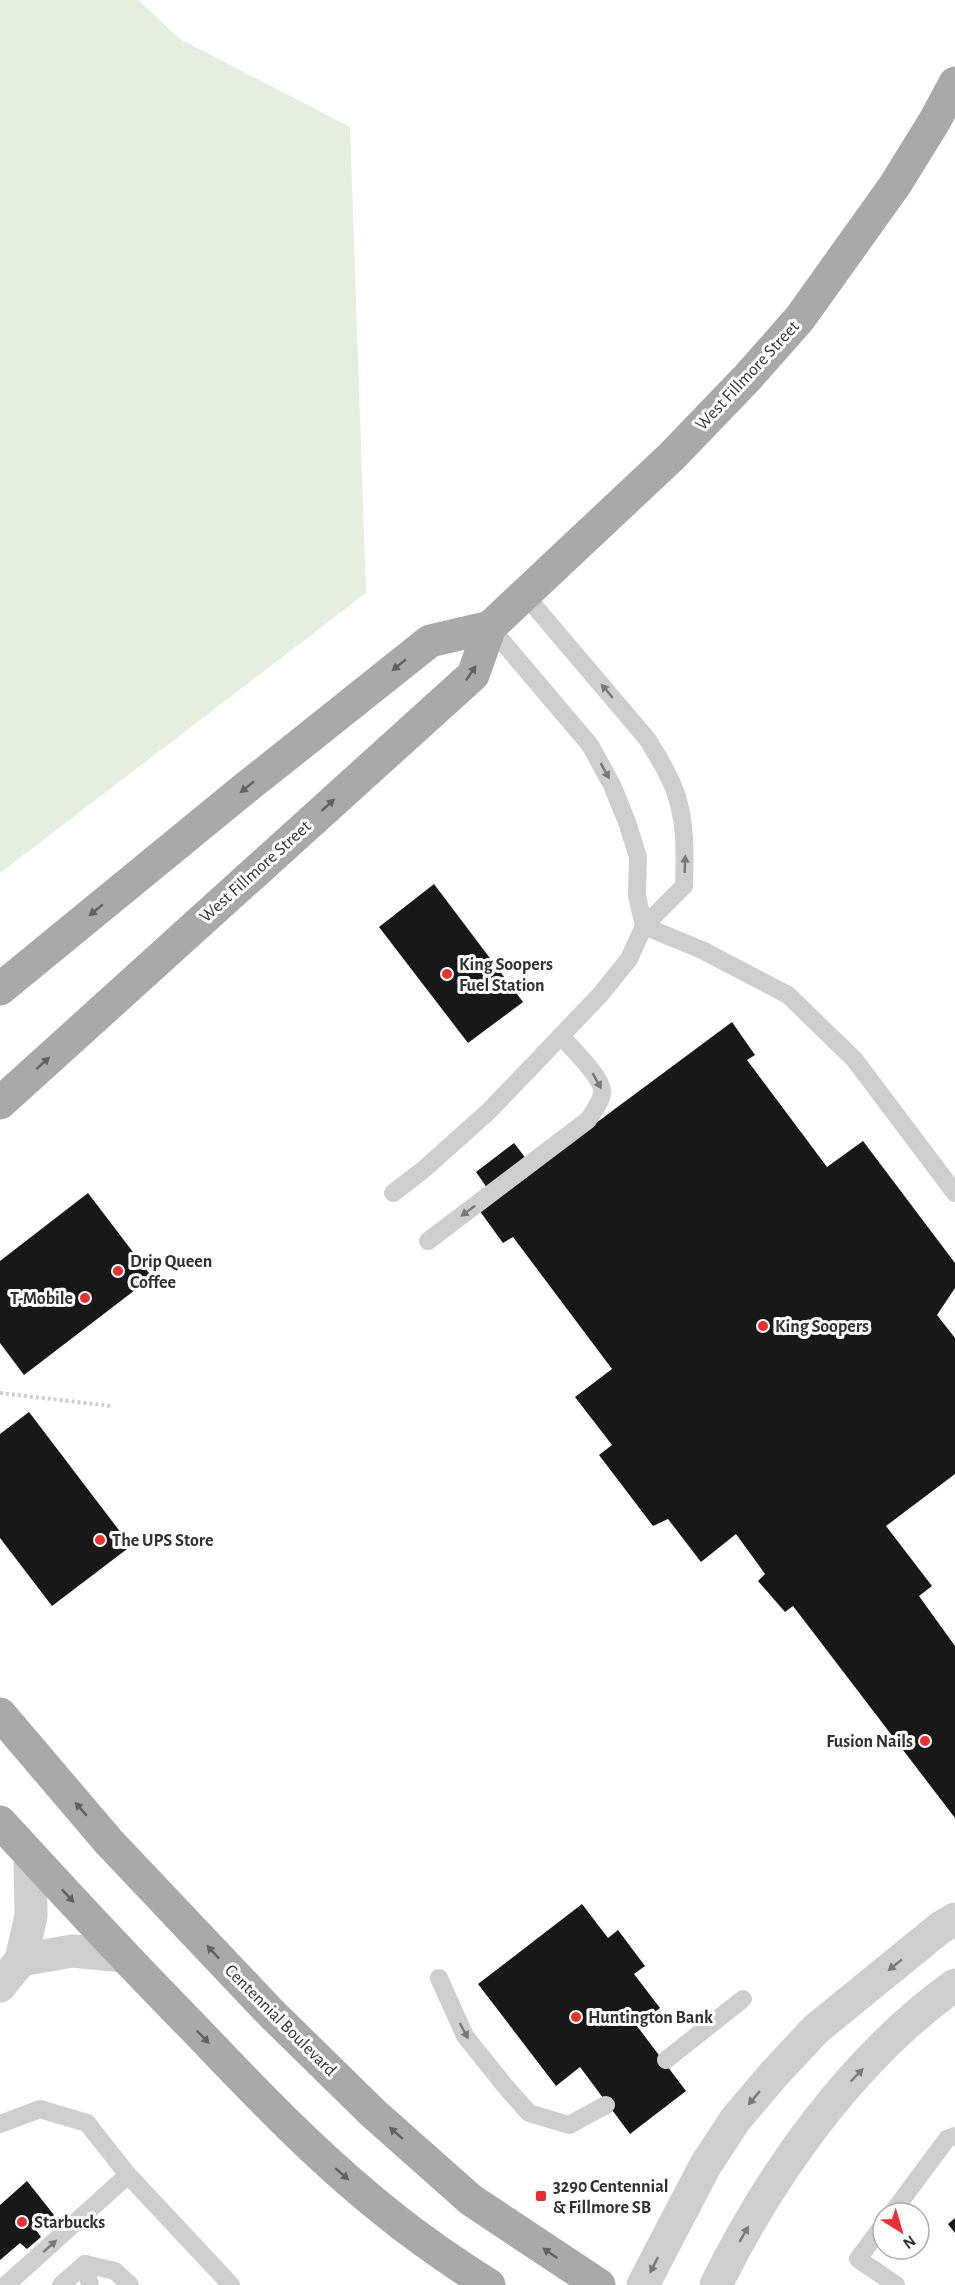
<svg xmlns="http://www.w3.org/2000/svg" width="955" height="2285" font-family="'Alegreya Sans',sans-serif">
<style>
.green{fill:#e6eedf}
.building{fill:#181818}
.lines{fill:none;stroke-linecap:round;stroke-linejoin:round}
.path{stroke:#cecece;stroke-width:4;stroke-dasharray:3 3;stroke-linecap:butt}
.lane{stroke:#cecece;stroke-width:18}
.street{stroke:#cecece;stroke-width:33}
.primary{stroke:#a9a9a9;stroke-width:33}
.oneway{fill:#616161}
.oneway2{fill:#787878}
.poi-dot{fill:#eb3032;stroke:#fff;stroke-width:2}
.labels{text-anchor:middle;stroke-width:6;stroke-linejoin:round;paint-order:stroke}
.street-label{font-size:18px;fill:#313131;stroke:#fff}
.poi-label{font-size:18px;font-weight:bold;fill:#313131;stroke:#fff;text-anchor:start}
</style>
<rect width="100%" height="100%" fill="#fff"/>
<path class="green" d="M0,0H138L180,39L350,127L366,593L0,873Z"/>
<g class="building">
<path d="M434,884L523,1002L468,1043L379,927Z"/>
<path d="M732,1022L755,1055L747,1060L827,1167L863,1141L955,1263V1288L937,1315L955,1338V1474L886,1526L932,1586L919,1596L955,1646V1818L793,1606L785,1612L758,1581L765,1574L736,1534L701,1562L668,1519L653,1526L599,1455L612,1445L575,1397L612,1369L513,1237L503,1243L479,1210L494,1198L476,1172L514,1143L534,1169Z"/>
<path d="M88,1193L152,1277L24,1375L0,1343V1261Z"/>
<path d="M29,1412L131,1546L52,1606L0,1538V1434Z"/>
<path d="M582,1904L608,1938L618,1930L645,1966L634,1974L660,2008L637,2026L686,2091L630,2134L580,2067L556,2086L478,1984Z"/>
<path d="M27,2181L54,2215L36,2230L41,2237L27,2249L20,2243L0,2260V2205Z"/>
<path d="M955,2218V2233L948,2224Z"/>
</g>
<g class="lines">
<path class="path" d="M0,1393L111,1406"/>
<g class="lane">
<path d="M490,627L590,745L612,785L627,822L638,857L637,896L644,926"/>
<path d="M644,926L702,950L788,995L854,1059L955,1193"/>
<path d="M393,1193L423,1170L489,1111L600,995L629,959L644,926L684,886C685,856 686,823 676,794C670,775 658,757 648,740L525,595"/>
<path d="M428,1241L588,1120C593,1112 600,1104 602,1094C605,1079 571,1048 561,1036"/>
<path d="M439,1978L465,2036L505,2086L529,2113L569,2125L606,2105"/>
<path d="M666,2060L743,1999"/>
<path d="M0,2124L40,2109L87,2123L128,2175L231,2285"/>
<path d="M892,2213L947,2139L955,2136"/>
<path d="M883,2225L858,2259L896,2285"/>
<path d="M85,2264L115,2271L130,2285"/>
<path d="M85,2264L90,2285"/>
<path d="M6,2285L128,2175"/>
<path d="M61,2285L85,2264"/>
</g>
<g class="street">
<path d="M21,1960L72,1951L124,1956"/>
<path d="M0,1986L21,1960L31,1916L30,1855"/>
<path d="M643,2285L705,2166L735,2120L774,2074L816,2029L940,1928L955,1919"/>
<path d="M716,2285C771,2173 853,2058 955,1985"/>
</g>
<g class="primary">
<path d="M0,989L238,794L430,641L490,627"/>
<path d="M0,1103L473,675L490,627L672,456L748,377L800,318L895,185L934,122L955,83"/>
<path d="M0,1714L109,1842L270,2012L373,2113L471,2200L599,2285"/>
<path d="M0,1822C64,1892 128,1961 194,2028C253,2090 314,2154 381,2208C415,2236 451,2261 489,2285"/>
</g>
</g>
<defs><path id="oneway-solid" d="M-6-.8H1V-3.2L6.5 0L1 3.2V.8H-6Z" transform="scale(1.5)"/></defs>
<g class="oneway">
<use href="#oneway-solid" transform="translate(399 665) rotate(141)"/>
<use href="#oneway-solid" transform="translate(471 673) rotate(-56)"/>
<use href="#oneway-solid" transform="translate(247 787) rotate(141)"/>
<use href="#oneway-solid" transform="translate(328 805) rotate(-42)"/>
<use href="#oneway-solid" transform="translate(96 910) rotate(141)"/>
<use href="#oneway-solid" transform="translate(43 1063) rotate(-42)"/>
<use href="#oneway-solid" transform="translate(81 1809) rotate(-131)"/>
<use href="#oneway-solid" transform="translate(68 1896) rotate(47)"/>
<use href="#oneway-solid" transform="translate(213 1952) rotate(-133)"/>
<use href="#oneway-solid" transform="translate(203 2037) rotate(46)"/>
<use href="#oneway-solid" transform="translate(396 2133) rotate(-139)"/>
<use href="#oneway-solid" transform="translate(342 2174) rotate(41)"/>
<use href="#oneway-solid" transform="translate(550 2253) rotate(-146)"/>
</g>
<g class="oneway2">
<use href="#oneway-solid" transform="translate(607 691) rotate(-130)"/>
<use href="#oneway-solid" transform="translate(605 771) rotate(61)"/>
<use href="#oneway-solid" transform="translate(685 864) rotate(-88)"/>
<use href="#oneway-solid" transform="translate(597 1081) rotate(61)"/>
<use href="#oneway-solid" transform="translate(468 1211) rotate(143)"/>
<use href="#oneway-solid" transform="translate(895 1965) rotate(141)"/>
<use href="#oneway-solid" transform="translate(464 2031) rotate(62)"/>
<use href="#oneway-solid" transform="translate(857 2075) rotate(-46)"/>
<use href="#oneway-solid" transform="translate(754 2098) rotate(130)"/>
<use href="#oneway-solid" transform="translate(744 2234) rotate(-60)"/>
<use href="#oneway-solid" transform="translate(50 2246) rotate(-42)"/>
<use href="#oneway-solid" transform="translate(654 2265) rotate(117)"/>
</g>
<g class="poi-dot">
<circle cx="447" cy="974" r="6"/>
<circle cx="118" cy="1271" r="6"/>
<circle cx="85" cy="1298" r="6"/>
<circle cx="763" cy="1326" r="6"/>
<circle cx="100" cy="1540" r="6"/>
<circle cx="925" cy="1741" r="6"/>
<circle cx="576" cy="2017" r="6"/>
<rect x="535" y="2190" width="12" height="12" rx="3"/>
<circle cx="22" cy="2222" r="6"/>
</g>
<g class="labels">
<g class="street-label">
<text transform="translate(747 375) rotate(-47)" y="6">West Fillmore Street</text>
<text transform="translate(255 871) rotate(-42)" y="6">West Fillmore Street</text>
<text transform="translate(281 2020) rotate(45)" y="6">Centennial Boulevard</text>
</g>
<g class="poi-label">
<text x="459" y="970">King Soopers<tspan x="459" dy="21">Fuel Station</tspan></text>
<text x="130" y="1267">Drip Queen<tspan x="130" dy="21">Coffee</tspan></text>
<text x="73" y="1304" text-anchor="end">T-Mobile</text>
<text x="775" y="1332">King Soopers</text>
<text x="112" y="1546">The UPS Store</text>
<text x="913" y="1747" text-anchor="end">Fusion Nails</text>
<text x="588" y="2023">Huntington Bank</text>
<text x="553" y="2192">3290 Centennial<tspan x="553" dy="21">&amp; Fillmore SB</tspan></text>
<text x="34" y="2228">Starbucks</text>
</g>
</g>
<g transform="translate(901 2231) rotate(143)"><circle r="28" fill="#ffffff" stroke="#adadad" stroke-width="1.5"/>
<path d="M0-4.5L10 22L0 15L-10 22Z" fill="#eb3032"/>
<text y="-9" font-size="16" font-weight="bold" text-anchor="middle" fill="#313131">N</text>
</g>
</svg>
